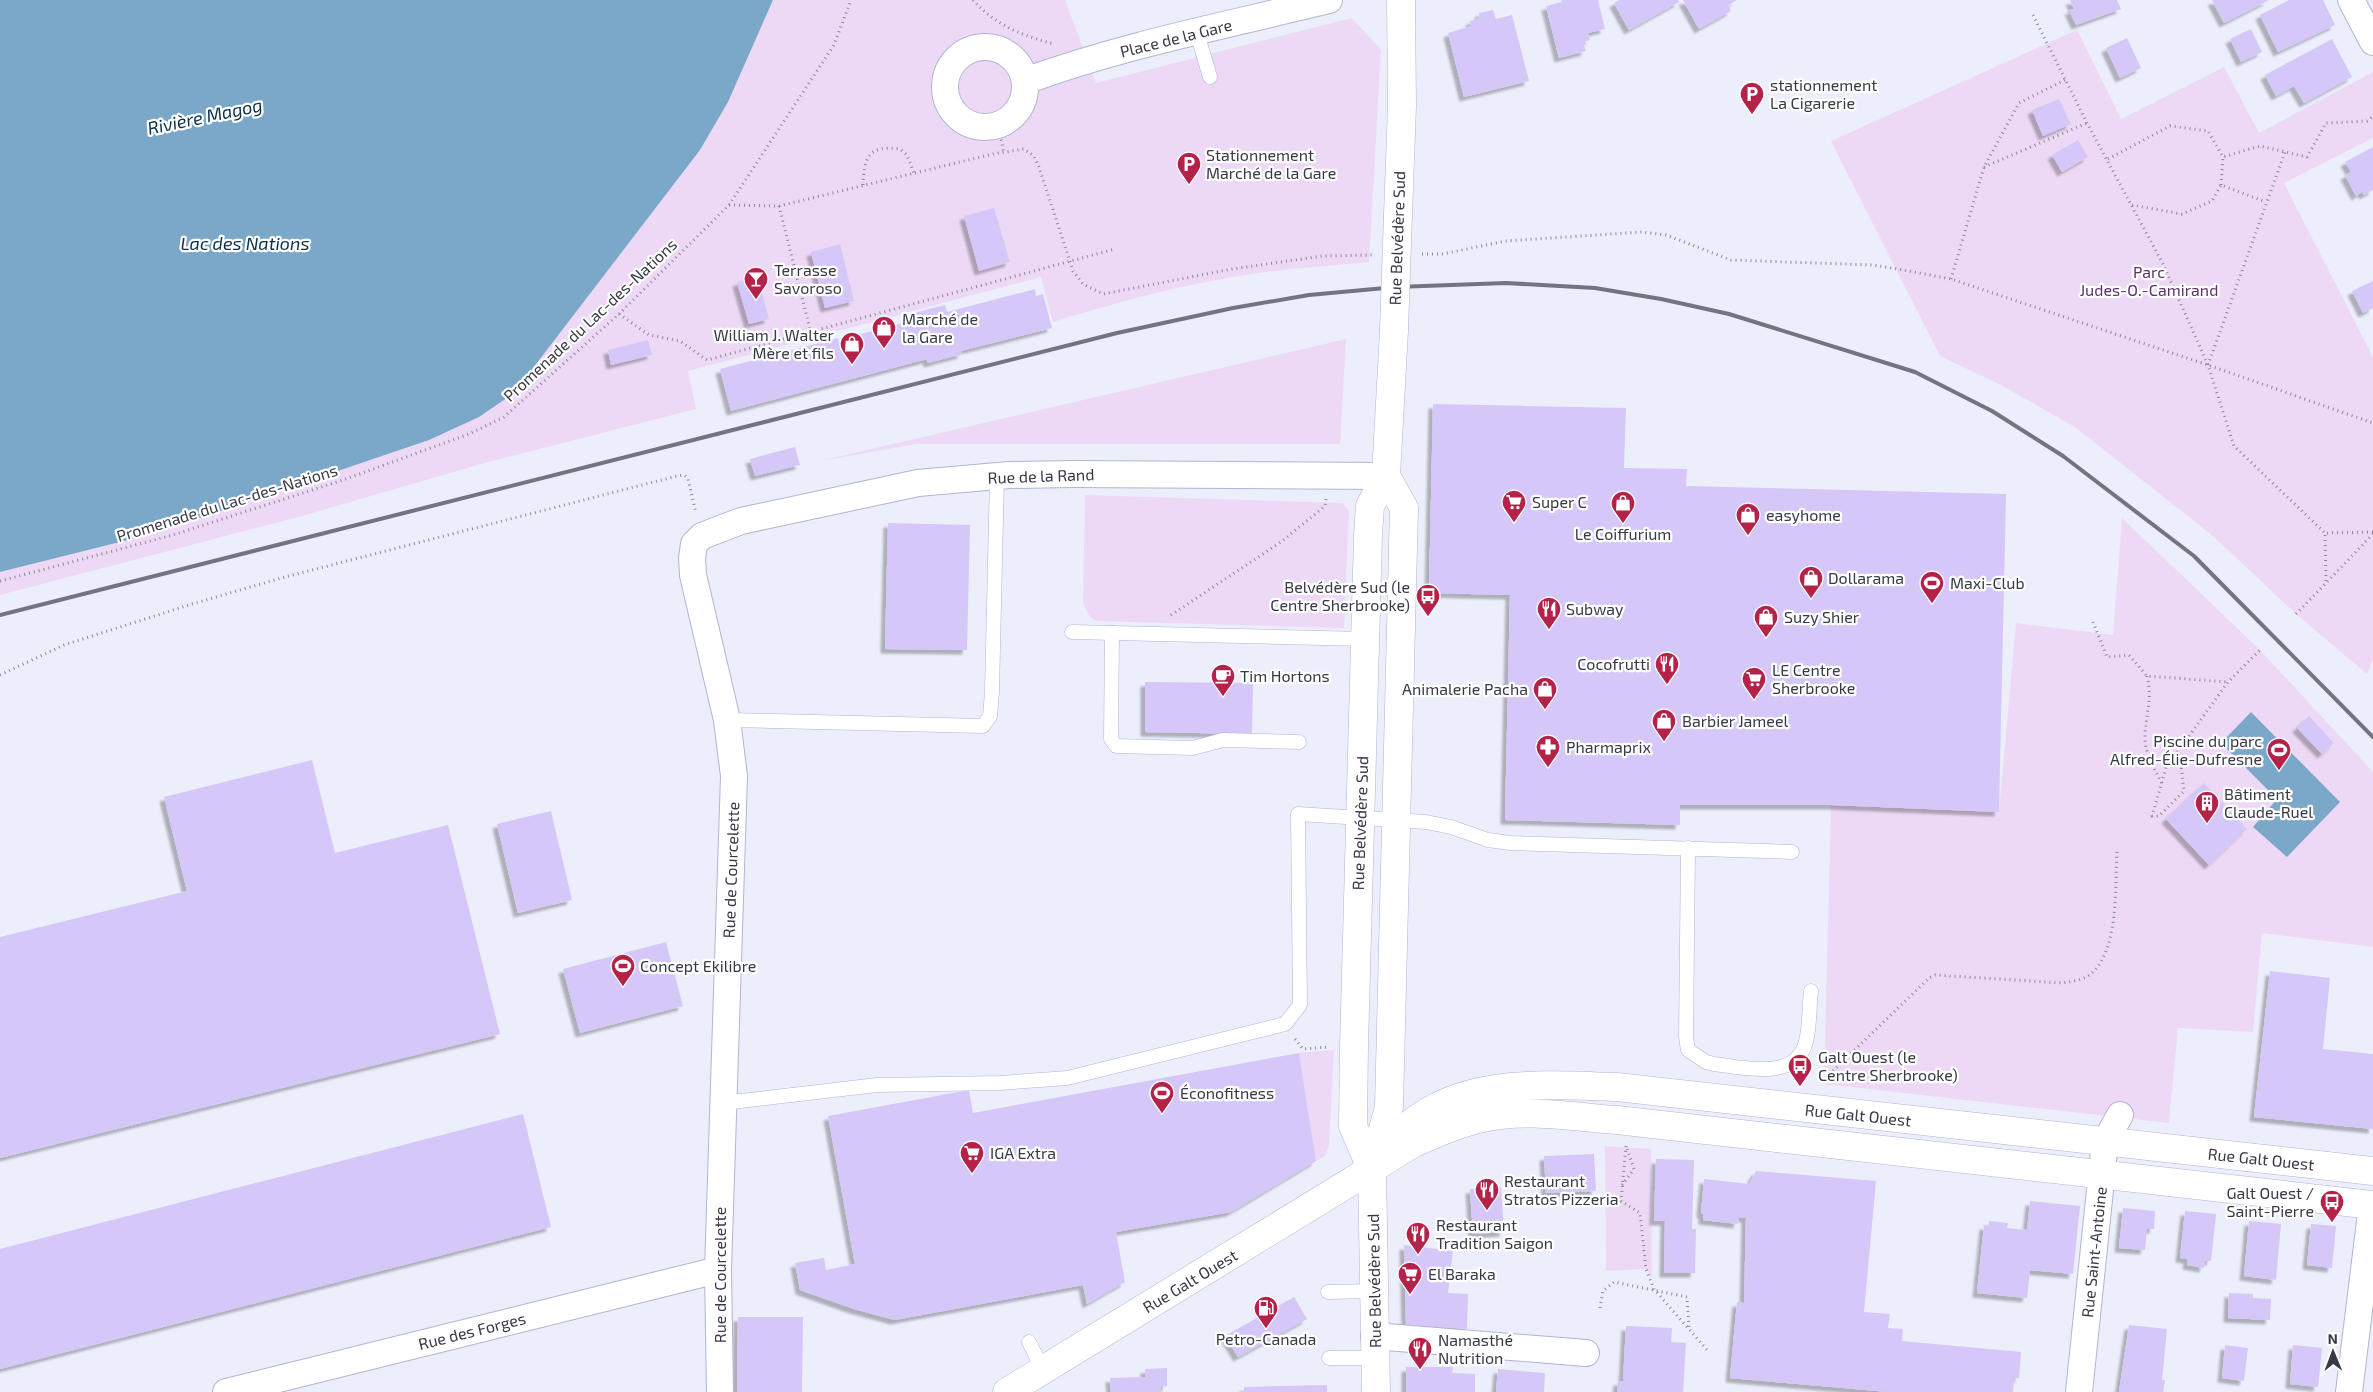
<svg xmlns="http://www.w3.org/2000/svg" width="2373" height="1392" font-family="'Exo 2',sans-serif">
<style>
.green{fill:#edd9f6}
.water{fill:#7ba8c9}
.building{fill:#d5c8f9;filter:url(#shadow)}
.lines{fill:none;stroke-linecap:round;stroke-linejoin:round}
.lane-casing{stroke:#b0b5d6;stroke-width:15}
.street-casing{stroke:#b0b5d6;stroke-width:28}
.secondary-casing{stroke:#b0b5d6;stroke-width:29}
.path{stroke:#898b98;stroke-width:3;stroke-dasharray:1 4;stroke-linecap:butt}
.lane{stroke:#fff;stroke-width:14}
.street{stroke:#fff;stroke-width:26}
.secondary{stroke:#fff;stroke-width:28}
.rail{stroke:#727481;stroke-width:4}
.secondary-bridge-casing{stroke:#b0b5d6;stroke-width:29;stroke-linecap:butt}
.secondary-bridge{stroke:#fff;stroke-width:28}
.labels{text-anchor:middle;stroke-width:4.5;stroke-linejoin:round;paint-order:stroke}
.street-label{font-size:16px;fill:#373946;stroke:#fff}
.poi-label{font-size:16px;fill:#373946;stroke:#fff;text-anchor:start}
.park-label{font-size:16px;fill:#5a3369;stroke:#fff}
.water-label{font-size:18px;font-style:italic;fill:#0b3048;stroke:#fff}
</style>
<defs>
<filter id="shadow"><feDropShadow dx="-4.5" dy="4.5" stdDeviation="1" flood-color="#0004"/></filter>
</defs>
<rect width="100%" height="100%" fill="#eceefc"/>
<g class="green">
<path d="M773,0H1065L1096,83L1352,18L1381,50L1369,262C1330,266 1291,268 1252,274C1184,284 1118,302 1053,322L1041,277L688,371L696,409L481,464L302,516L0,595V572L156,533L429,440L514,393L700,150L728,102Z"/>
<path d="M2077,30L2121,119L2224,67L2259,133L2373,72V138L2284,183L2373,357V659L2367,674L2296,614L2213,536L2075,427L1999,384L1940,356L1831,141Z"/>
<path d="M1346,339L1340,444H916L820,461Z"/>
<path d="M1085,495L1343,503L1349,511L1344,628L1097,621L1090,617L1083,603Z"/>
<path d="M2122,518L2260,650L2373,772V947L2262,933L2253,1032L2178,1028L2169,1123L1824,1084L1831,805L1999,812L2016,623L2113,635Z"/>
<path d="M1334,1050L1329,1145L1325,1156L1316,1161L1299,1053Z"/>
<path d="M1605,1146L1651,1149L1652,1278L1646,1269L1606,1271Z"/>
</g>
<g class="water">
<path d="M0,0H773L728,102L700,150L514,393L479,417L429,440L156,533L0,572Z"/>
<path d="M2251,712L2340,802L2287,857L2253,827L2277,799L2221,743Z"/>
</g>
<g class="building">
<path d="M1561,0H1598L1605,29L1588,33L1590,40L1583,42L1586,51L1559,58L1546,6L1562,2Z"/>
<path d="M1619,0H1678L1679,2L1629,30L1614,3Z"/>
<path d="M1683,0H1737L1728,5L1731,11L1699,29Z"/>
<path d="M2070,0H2117L2121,9L2076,25L2069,10L2074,9Z"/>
<path d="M2212,0H2269L2224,23Z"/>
<path d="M2289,0H2323L2335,25L2278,52L2260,15Z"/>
<path d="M1493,10L1496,19L1512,15L1529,81L1464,97L1448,33L1471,26L1470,21L1480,18L1479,13Z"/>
<path d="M2251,29L2262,52L2241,62L2230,39Z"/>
<path d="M2127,38L2141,68L2120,78L2106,48Z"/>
<path d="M2332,39L2352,77L2304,103L2294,86L2276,96L2265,75Z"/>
<path d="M2059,99L2071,124L2043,136L2032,110Z"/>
<path d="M2078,140L2088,157L2062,172L2052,155Z"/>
<path d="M2373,147V190L2364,195L2362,192L2356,196L2345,175L2351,172L2345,162Z"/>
<path d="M994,208L1010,262L979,271L964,216Z"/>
<path d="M840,244L854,301L825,308L811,252Z"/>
<path d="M757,276L769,319L749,324L737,282Z"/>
<path d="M2373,281V308L2363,313L2352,291Z"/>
<path d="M1035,289L1036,296L1043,294L1052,328L961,351L962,354L928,363L927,359L731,411L720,369L838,338L840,346L859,341L857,335L915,320L914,313L945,305L947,312Z"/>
<path d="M648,340L652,355L611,365L608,350Z"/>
<path d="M1433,404L1626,408L1624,468L1687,469L1686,486L2006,494L1999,812L1831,805H1680V825L1505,820L1510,595L1429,593Z"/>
<path d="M795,447L800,465L755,476L750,459Z"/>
<path d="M888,523L970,525L967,650L885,649Z"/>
<path d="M1145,682L1253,683L1252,734L1145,732Z"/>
<path d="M2309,716L2334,743L2322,754L2297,728Z"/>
<path d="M312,760L335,853L448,825L500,1034L0,1158V937L187,891L164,797Z"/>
<path d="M2204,783L2247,829L2209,865L2166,819Z"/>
<path d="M551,811L572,900L518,913L497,824Z"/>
<path d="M666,942L683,1006L580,1033L563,969Z"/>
<path d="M2270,971L2330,978L2323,1049L2373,1054V1129L2254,1117Z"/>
<path d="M1299,1053L1316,1161L1231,1212L1116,1232L1125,1282L1087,1304L1083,1285L895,1320L854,1309L800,1290L795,1263L824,1258L826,1270L855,1264L828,1116L969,1090L973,1113Z"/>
<path d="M523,1114L551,1227L0,1369V1249Z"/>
<path d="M1594,1154L1596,1191L1546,1193L1544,1156Z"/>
<path d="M1656,1159L1694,1160L1692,1229H1696L1695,1273H1664L1665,1221H1654Z"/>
<path d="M1756,1171L1876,1181L1864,1312L1890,1314L1888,1328L1903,1329L1902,1341L2021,1352L2019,1378H2014L2013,1392H1889L1730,1378L1737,1302L1744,1303L1746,1218L1739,1217L1738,1224L1703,1220V1214L1701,1213L1704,1179L1749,1184Z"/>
<path d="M1501,1187L1504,1232L1473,1234L1470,1189Z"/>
<path d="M2030,1201L2080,1206L2073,1274L2030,1270L2027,1298L1977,1293L1984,1225L1989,1226V1221L2008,1223L2007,1228L2027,1230Z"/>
<path d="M2123,1208L2155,1211L2154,1229H2147L2145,1250L2119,1248Z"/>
<path d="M2185,1211L2216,1214L2211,1261H2205L2204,1268L2187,1265L2188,1259L2180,1258Z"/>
<path d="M2249,1221L2281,1224L2276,1280L2244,1276Z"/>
<path d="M2311,1224L2336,1226L2332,1268L2307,1265Z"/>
<path d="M1404,1245L1453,1251L1448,1293L1468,1294L1467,1329L1406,1325Z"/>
<path d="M2229,1293L2253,1294V1298L2271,1299L2270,1320L2228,1318Z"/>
<path d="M1294,1297L1307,1319L1238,1357L1225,1336Z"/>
<path d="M738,1317H803L802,1392H737Z"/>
<path d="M2129,1325L2167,1329L2162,1380H2165L2163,1392H2119Z"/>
<path d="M1626,1326L1672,1328L1671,1342L1686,1343L1683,1392H1617L1618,1381H1623Z"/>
<path d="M2225,1345L2248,1348L2244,1381L2222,1378Z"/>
<path d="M2293,1345L2322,1348L2318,1387L2290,1384Z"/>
<path d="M1406,1367H1453L1452,1373L1475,1374V1392H1406Z"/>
<path d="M1167,1368V1386L1160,1387L1161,1392H1111L1110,1378L1145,1377V1369Z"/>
<path d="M1498,1369L1545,1373L1544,1392H1496Z"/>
<path d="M1327,1385V1392H1244V1387Z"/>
</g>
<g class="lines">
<defs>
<g id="lane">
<path d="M1197,33L1210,77"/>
<path d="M1072,632L1365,639"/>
<path d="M1112,633L1111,739L1116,746L1193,748L1223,740L1299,742"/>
<path d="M727,720L983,726L990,716L992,692L997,476"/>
<path d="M1688,848L1686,1037L1688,1050L1706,1062L1714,1064C1742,1067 1793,1081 1805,1045C1810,1031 1809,1007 1811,991"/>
<path d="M723,1103L877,1085L1000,1083L1067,1078L1285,1024L1300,1005L1298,814L1426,822L1451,827L1488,840L1510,843L1792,852"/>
<path d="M1328,1292L1374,1291"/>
<path d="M1029,1342L1043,1370"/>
<path d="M1329,1358H1375"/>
</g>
<g id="street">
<path d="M2351,0L2373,42"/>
<circle cx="985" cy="87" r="40"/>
<path d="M1025,81C1123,45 1228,25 1329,0"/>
<path d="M1374,1336L1586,1353"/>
<path d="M226,1392L718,1270"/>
<path d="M720,1392L718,1270L734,776L727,720L693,575L692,558L694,544L702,536L741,521L918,483L1009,475L1073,474L1386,476"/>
<path d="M2079,1392L2105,1142L2120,1115"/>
<path d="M2349,1392L2372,1205"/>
</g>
<g id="secondary">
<path d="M1398,215L1402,106L1401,0"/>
<path d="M1389,1149C1395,1142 1401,1132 1408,1126C1464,1077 1548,1085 1617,1087L2373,1171"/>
<path d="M1372,1170L1353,1126L1354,1046L1368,535L1370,506L1386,476L1394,330"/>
<path d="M1007,1392L1414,1143C1436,1133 1459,1123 1482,1118C1525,1108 1574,1117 1617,1120L2373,1205"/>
<path d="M1376,1392L1372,1170L1389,1107L1404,508L1386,476"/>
</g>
</defs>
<use href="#lane" class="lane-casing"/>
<use href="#street" class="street-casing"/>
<use href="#secondary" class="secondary-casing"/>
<g class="path">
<path d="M973,0C995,25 1023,36 1054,44"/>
<path d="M2033,15L2087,123L2163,264L2208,365L2234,446L2325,533"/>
<path d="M998,125L1004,153"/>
<path d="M2108,159L2170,126L2208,131L2223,157L2260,146L2307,157L2326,123L2367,121L2373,116"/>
<path d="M1984,167L2087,123"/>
<path d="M863,185C864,156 869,145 900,149L907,155L914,173"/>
<path d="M2221,185L2223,157"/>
<path d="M729,205L779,206L993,154L1024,149L1034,156L1039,167L1073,271L1083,284L1103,294L1232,269L1323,256L1373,255"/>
<path d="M2132,205L2182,214L2212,201L2221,185L2266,202"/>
<path d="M779,206L811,333"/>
<path d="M1422,254H1443L1505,241L1642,232L1666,235L1731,260L1873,265L1903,270L1951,279L2208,365L2373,423"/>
<path d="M1951,279L1984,167L2019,103L2065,80"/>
<path d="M619,314L649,335L680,341L707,360L1115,249"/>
<path d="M2208,365L2285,152"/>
<path d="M2373,532L2325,533L2326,583L2373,534"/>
<path d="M0,581L173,535L343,480L469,434L504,417L619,314L729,205L834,45L851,0"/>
<path d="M2296,614L2326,583"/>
<path d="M1171,615L1281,542L1325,506L1326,499"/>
<path d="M2093,622L2107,657L2129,655L2147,676L2228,682"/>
<path d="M0,675L64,645L192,604L285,577L677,476L684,475L688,479L696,513"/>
<path d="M2147,676C2153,700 2145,717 2145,739C2146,756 2154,769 2162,783"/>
<path d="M2179,748L2184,791L2159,816H2152L2166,768L2228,682L2260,650"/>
<path d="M1295,1039L1303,1049L1328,1047"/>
<path d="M1833,1071L1929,978L1935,975L2063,983C2073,981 2084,980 2092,973C2119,948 2115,886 2117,851"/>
<path d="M1626,1146L1621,1201L1640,1213L1646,1269L1654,1289L1708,1351"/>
<path d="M1622,1185L1634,1169L1627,1149"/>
<path d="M1600,1308L1603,1291L1614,1282L1687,1297L1689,1328"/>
</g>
<use href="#lane" class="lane"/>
<use href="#street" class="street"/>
<use href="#secondary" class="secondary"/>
<path class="rail" d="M0,615L1117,333L1233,308L1309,295L1396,287L1506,283L1595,288L1661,299L1729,314L1915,372L1992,411L2063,456L2194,556L2373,737"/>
<defs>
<path id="secondary-bridge" d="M1394,330L1398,215"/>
</defs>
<use href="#secondary-bridge" class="secondary-bridge-casing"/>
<use href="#secondary-bridge" class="secondary-bridge"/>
</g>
<defs>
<symbol id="parking-pin" viewBox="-11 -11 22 30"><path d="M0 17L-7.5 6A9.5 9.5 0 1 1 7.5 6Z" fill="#b42249" stroke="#fff"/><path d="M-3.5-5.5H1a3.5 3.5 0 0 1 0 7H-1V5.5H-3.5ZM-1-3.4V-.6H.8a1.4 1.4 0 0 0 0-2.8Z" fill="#fff"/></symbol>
<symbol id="bar-pin" viewBox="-11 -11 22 30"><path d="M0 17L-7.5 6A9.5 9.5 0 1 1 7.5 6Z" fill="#b42249" stroke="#fff"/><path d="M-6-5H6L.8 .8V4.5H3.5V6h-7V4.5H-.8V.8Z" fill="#fff"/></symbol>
<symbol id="shop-pin" viewBox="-11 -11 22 30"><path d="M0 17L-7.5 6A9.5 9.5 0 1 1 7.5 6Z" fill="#b42249" stroke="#fff"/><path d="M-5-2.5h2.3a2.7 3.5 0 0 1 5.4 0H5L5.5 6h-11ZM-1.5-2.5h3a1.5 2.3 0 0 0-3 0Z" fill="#fff"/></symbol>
<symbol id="supermarket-pin" viewBox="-11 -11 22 30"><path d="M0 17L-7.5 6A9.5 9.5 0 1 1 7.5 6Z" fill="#b42249" stroke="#fff"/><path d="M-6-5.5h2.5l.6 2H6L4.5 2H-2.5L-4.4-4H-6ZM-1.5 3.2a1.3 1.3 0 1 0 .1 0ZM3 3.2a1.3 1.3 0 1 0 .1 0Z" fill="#fff"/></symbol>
<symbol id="stadium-pin" viewBox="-11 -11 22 30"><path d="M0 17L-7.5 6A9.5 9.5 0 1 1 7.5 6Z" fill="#b42249" stroke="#fff"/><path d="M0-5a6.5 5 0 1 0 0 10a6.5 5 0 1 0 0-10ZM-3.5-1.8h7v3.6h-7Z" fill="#fff"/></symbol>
<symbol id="bus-pin" viewBox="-11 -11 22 30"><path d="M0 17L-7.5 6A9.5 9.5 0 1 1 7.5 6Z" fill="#b42249" stroke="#fff"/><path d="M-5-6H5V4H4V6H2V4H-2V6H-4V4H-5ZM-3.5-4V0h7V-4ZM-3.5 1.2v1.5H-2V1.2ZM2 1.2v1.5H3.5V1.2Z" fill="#fff"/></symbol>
<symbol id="restaurant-pin" viewBox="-11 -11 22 30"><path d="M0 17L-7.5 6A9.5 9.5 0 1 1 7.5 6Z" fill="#b42249" stroke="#fff"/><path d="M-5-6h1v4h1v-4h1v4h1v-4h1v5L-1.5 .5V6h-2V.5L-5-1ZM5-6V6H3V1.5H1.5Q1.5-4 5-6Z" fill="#fff"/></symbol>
<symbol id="cafe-pin" viewBox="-11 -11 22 30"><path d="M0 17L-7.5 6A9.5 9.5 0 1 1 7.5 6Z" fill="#b42249" stroke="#fff"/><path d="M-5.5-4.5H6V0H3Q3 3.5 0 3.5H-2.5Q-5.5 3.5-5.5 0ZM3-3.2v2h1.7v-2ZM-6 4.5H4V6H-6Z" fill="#fff"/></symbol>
<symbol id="pharmacy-pin" viewBox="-11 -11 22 30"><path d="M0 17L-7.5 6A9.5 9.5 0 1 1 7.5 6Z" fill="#b42249" stroke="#fff"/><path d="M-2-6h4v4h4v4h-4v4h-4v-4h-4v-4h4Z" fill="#fff"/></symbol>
<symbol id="building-pin" viewBox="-11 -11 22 30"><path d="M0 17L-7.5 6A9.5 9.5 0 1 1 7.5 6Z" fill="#b42249" stroke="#fff"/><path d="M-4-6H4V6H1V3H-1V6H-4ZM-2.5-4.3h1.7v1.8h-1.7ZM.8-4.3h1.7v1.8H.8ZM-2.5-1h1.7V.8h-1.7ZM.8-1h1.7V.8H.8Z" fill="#fff"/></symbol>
<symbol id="fuel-pin" viewBox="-11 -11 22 30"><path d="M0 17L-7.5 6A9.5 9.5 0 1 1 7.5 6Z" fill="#b42249" stroke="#fff"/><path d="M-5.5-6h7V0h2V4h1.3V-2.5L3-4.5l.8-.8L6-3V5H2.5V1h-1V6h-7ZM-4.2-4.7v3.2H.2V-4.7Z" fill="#fff"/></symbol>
</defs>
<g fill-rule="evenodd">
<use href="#parking-pin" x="1738" y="80" width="28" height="38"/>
<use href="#parking-pin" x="1175" y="150" width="28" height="38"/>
<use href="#bar-pin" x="742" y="265" width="28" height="38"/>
<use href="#shop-pin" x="870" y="314" width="28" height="38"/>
<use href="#shop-pin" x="838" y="330" width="28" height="38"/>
<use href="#supermarket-pin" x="1500" y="488" width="28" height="38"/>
<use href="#shop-pin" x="1609" y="489" width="28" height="38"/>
<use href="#shop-pin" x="1734" y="501" width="28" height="38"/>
<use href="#shop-pin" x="1797" y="564" width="28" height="38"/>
<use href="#stadium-pin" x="1918" y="569" width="28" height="38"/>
<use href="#bus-pin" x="1414" y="582" width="28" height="38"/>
<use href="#restaurant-pin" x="1535" y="595" width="28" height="38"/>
<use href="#shop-pin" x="1752" y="603" width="28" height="38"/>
<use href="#restaurant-pin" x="1653" y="650" width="28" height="38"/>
<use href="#cafe-pin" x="1209" y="662" width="28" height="38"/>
<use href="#supermarket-pin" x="1740" y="665" width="28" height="38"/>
<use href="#shop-pin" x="1531" y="675" width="28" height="38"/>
<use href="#shop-pin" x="1650" y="707" width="28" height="38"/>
<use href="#pharmacy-pin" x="1534" y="733" width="28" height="38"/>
<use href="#stadium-pin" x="2265" y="736" width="28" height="38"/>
<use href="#building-pin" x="2193" y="789" width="28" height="38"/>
<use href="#stadium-pin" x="609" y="952" width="28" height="38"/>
<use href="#bus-pin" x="1786" y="1052" width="28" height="38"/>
<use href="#stadium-pin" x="1148" y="1079" width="28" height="38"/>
<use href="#supermarket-pin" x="958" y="1139" width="28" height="38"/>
<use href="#restaurant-pin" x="1473" y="1176" width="28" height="38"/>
<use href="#bus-pin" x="2318" y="1188" width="28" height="38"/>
<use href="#restaurant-pin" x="1404" y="1220" width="28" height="38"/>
<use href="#supermarket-pin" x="1396" y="1260" width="28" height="38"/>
<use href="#fuel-pin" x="1252" y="1294" width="28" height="38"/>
<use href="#restaurant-pin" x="1406" y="1335" width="28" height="38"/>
</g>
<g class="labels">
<g class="street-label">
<text transform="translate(1176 38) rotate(-14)" y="6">Place de la Gare</text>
<text transform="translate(1397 238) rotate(-88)" y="6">Rue Belvédère Sud</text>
<text transform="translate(590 320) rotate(-43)" y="6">Promenade du Lac-des-Nations</text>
<text transform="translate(1041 476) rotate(-2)" y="6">Rue de la Rand</text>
<text transform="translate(227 503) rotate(-17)" y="6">Promenade du Lac-des-Nations</text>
<text transform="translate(1360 823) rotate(-88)" y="6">Rue Belvédère Sud</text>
<text transform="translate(731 870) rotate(-88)" y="6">Rue de Courcelette</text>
<text transform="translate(1858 1115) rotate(6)" y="6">Rue Galt Ouest</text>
<text transform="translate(2261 1159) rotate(6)" y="6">Rue Galt Ouest</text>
<text transform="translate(2094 1252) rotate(-84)" y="6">Rue Saint-Antoine</text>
<text transform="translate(720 1275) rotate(-90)" y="6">Rue de Courcelette</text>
<text transform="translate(1190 1281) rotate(-31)" y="6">Rue Galt Ouest</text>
<text transform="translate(1374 1281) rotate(-91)" y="6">Rue Belvédère Sud</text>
<text transform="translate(472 1331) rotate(-14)" y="6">Rue des Forges</text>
</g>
<g class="poi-label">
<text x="1770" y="91">stationnement<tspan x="1770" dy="18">La Cigarerie</tspan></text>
<text x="1206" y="161">Stationnement<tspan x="1206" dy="18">Marché de la Gare</tspan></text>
<text x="774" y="276">Terrasse<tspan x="774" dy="18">Savoroso</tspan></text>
<text x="902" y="325">Marché de<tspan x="902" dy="18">la Gare</tspan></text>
<text x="834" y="341" text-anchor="end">William J. Walter<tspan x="834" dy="18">Mère et fils</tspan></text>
<text x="1532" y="508">Super C</text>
<text x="1766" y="521">easyhome</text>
<text x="1623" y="540" text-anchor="middle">Le Coiffurium</text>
<text x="1828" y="584">Dollarama</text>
<text x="1950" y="589">Maxi-Club</text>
<text x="1410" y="593" text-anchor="end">Belvédère Sud (le<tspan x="1410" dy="18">Centre Sherbrooke)</tspan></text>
<text x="1566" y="615">Subway</text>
<text x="1784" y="623">Suzy Shier</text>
<text x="1650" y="670" text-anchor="end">Cocofrutti</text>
<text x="1772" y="676">LE Centre<tspan x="1772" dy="18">Sherbrooke</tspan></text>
<text x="1240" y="682">Tim Hortons</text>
<text x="1528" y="695" text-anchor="end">Animalerie Pacha</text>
<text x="1682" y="727">Barbier Jameel</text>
<text x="2262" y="747" text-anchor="end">Piscine du parc<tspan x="2262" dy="18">Alfred-Élie-Dufresne</tspan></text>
<text x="1566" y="753">Pharmaprix</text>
<text x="2224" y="800">Bâtiment<tspan x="2224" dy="18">Claude-Ruel</tspan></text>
<text x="640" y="972">Concept Ekilibre</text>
<text x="1818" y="1063">Galt Ouest (le<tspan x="1818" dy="18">Centre Sherbrooke)</tspan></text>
<text x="1180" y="1099">Éconofitness</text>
<text x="990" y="1159">IGA Extra</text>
<text x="1504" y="1187">Restaurant<tspan x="1504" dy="18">Stratos Pizzeria</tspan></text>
<text x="2314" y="1199" text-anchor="end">Galt Ouest /<tspan x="2314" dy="18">Saint-Pierre</tspan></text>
<text x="1436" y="1231">Restaurant<tspan x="1436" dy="18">Tradition Saigon</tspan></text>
<text x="1428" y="1280">El Baraka</text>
<text x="1266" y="1345" text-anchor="middle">Petro-Canada</text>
<text x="1438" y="1346">Namasthé<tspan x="1438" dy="18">Nutrition</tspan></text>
</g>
<g class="park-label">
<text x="2149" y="278">Parc<tspan x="2149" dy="18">Judes-O.-Camirand</tspan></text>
</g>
<g class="water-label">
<text transform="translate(205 117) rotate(-12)" y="6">Rivière Magog</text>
<text x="245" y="250">Lac des Nations</text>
</g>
</g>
<g transform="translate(2333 1352) rotate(359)" stroke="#ffffff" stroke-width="4" paint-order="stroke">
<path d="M0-4L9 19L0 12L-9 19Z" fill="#373946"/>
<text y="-8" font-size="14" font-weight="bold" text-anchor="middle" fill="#373946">N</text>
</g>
</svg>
